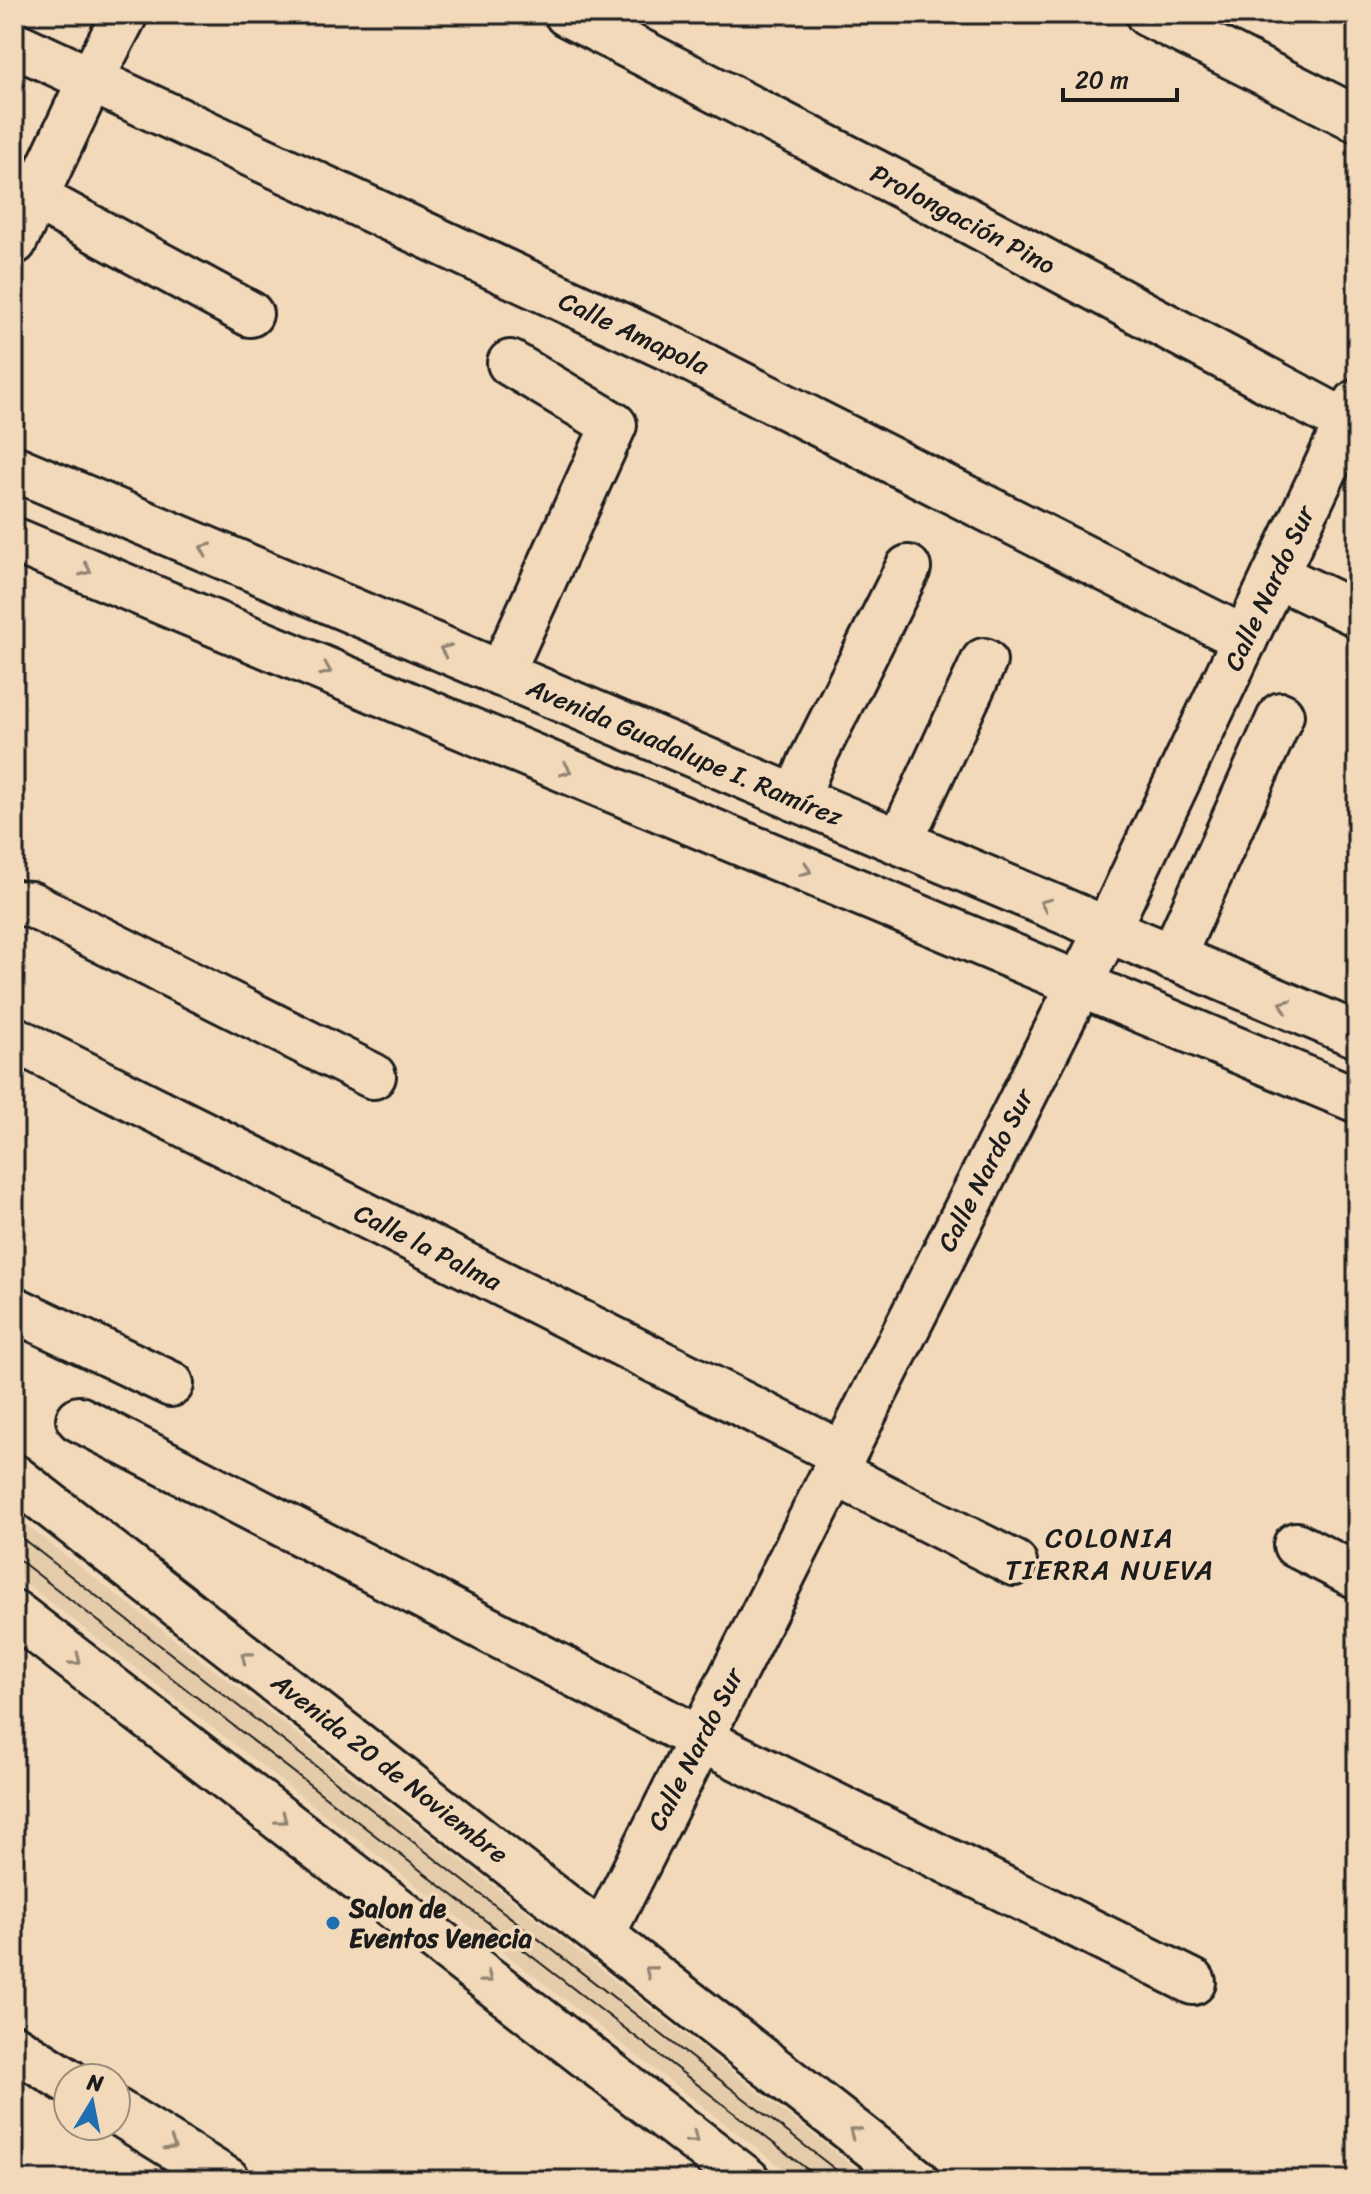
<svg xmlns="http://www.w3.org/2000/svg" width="1371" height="2194" font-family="Sriracha,sans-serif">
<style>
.built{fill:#e4cba9}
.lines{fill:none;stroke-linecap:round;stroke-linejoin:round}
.minor-casing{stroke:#1c1c1c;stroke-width:50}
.major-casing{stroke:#1c1c1c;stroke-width:50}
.minor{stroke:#f2d9ba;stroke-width:44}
.major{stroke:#f2d9ba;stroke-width:44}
.tram{stroke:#1c1c1c;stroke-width:2}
.oneway{stroke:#928473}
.poi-dot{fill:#1f6fb2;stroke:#f2d9ba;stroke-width:3}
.labels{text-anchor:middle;stroke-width:7;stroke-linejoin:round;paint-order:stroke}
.street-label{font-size:26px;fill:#1c1c1c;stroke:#f2d9ba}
.poi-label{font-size:26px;font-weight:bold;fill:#1c1c1c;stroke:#f2d9ba;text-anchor:start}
.neighbourhood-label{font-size:28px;letter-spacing:2px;fill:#1c1c1c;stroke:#f2d9ba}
</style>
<rect width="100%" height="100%" fill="#f2d9ba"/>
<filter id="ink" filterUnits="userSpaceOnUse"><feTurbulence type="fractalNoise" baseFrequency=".0125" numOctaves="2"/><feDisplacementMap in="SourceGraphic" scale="16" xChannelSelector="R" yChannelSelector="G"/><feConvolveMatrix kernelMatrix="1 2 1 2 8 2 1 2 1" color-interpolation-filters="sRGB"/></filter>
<g filter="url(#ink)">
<path class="built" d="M14,1516L405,1817L871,2180H798L372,1851L14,1574Z"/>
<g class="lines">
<defs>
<g id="minor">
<path d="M567,14L943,207L1357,428"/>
<path d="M1148,14L1357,119"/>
<path d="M14,44L671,349L1245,639"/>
<path d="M14,186L250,314"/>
<path d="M14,242L90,81L125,14"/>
<path d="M1275,575L1357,614"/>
<path d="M501,674L614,425L510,363"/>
<path d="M796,799L811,762L908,568"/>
<path d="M900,842L984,661"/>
<path d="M14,903L30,904L373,1076"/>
<path d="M1172,958L1281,715"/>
<path d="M14,1039L842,1454"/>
<path d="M14,1309L171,1384"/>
<path d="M79,1419L700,1739L1193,1982"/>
<path d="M834,1472L1014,1563"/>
<path d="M1296,1545L1357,1576"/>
<path d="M603,1933L1107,930L1357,402"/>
<path d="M14,2047L68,2081"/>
<path d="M116,2111L227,2180"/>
</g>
<g id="major">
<path d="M14,468L1357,1035"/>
<path d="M14,540L1357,1100"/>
<path d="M14,1477L916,2180"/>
<path d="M14,1613L747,2180"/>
</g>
</defs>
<use href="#minor" class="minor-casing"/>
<use href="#major" class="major-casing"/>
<use href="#minor" class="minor"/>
<use href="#major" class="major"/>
<g class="tram">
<path d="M14,1532L849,2180"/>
<path d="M14,1556L821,2180"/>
</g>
</g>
<defs><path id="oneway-chevron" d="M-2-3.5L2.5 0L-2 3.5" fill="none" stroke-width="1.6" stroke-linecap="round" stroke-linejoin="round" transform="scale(2)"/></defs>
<g class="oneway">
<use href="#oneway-chevron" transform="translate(205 549) rotate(-157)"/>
<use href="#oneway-chevron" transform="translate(86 570) rotate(23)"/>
<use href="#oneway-chevron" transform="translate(445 650) rotate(-157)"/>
<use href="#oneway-chevron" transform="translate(326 670) rotate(23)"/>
<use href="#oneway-chevron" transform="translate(566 770) rotate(23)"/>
<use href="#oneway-chevron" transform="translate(806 870) rotate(23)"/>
<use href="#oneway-chevron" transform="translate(1045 904) rotate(-157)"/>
<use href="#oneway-chevron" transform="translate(1285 1005) rotate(-157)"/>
<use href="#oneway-chevron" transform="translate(246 1657) rotate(-142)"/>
<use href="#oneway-chevron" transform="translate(76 1660) rotate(38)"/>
<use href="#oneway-chevron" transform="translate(282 1819) rotate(38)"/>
<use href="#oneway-chevron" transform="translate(650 1971) rotate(-142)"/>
<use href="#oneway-chevron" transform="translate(487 1978) rotate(38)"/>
<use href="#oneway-chevron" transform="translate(854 2132) rotate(-142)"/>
<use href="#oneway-chevron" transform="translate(693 2138) rotate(38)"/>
<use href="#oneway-chevron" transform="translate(171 2145) rotate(32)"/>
</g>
</g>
<circle class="poi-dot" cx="333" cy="1923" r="8"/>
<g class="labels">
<g class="street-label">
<text transform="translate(963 219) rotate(28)" y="9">Prolongación Pino</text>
<text transform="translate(634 333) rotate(25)" y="9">Calle Amapola</text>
<text transform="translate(1269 588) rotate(-65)" y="9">Calle Nardo Sur</text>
<text transform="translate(685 752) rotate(23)" y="9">Avenida Guadalupe I. Ramírez</text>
<text transform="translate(985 1170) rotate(-63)" y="9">Calle Nardo Sur</text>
<text transform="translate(428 1247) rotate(27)" y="9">Calle la Palma</text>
<text transform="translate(695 1749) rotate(-63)" y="9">Calle Nardo Sur</text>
<text transform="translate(390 1768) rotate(38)" y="9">Avenida 20 de Noviembre</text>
</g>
<g class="poi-label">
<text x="349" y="1917">Salon de<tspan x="349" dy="30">Eventos Venecia</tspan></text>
</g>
<g class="neighbourhood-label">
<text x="1110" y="1547">COLONIA<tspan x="1110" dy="32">TIERRA NUEVA</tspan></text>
</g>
</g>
<rect width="1371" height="2194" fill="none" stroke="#f2d9ba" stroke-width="48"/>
<rect x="24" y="24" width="1323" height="2146" fill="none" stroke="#1c1c1c" stroke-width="3" filter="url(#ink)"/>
<g transform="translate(92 2102) rotate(10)"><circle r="38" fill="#f2d9ba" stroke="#9c8d7b" stroke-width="2"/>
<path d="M0-6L14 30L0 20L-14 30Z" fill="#1f6fb2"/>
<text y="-12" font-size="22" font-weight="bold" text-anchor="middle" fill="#1c1c1c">N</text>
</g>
<path d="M1063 88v12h114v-12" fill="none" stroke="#1c1c1c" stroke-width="4"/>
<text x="1075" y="88" font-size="24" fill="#1c1c1c" stroke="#f2d9ba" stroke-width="6" paint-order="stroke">20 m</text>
</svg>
